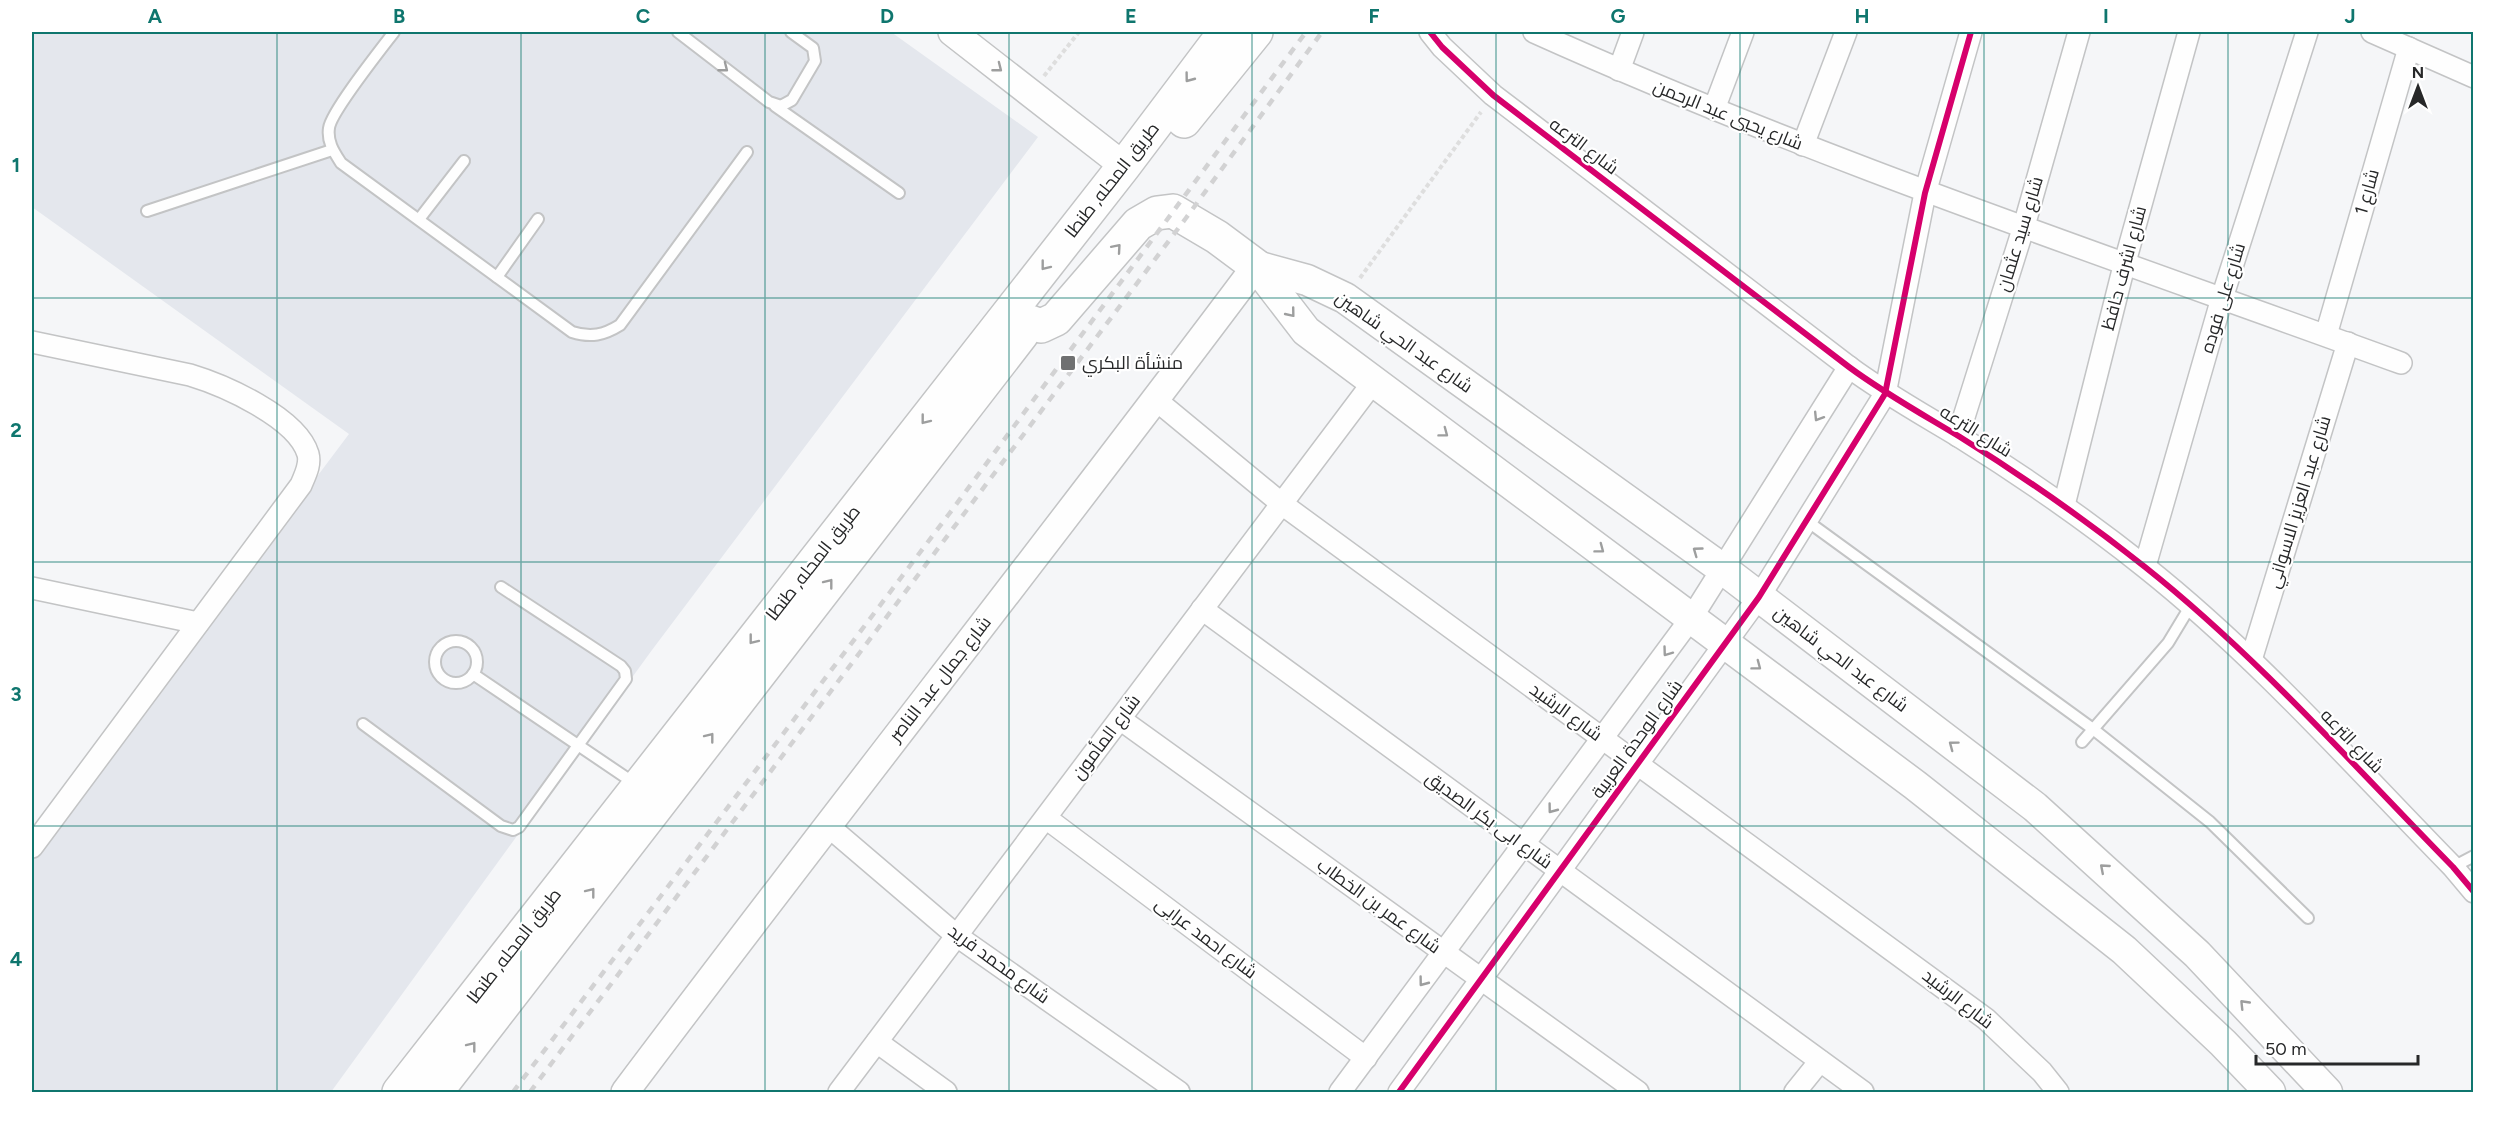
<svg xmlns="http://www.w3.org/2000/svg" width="2505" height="1124" font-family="Figtree,Cairo,sans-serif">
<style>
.built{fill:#e4e7ed}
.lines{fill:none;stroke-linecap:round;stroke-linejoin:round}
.service-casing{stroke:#c3c4c5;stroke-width:14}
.minor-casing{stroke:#c3c4c5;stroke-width:24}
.tertiary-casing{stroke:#c3c4c5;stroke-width:30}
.secondary-casing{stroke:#c3c4c5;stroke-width:33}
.primary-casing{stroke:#c3c4c5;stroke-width:36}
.path{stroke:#dedede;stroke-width:4;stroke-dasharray:4.5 3;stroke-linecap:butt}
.service{stroke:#fefefe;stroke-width:10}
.minor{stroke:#fefefe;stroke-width:21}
.tertiary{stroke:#fefefe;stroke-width:27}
.secondary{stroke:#fefefe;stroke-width:30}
.primary{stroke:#fefefe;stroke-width:33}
.rail{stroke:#d2d2d3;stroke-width:4.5;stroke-dasharray:8 8;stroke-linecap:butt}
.cycleway-casing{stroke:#fff;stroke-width:10}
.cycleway{stroke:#d6006c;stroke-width:6}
.oneway{stroke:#9d9e9e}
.grid{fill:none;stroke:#0f766e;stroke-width:1.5;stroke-opacity:0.55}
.poi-dot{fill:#6f7071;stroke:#fff;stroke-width:2}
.labels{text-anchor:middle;stroke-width:4.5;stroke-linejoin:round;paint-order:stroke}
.street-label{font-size:18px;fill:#272829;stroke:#fff}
.poi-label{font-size:18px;fill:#272829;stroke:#fff;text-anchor:start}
.neatline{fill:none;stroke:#0f766e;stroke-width:2}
.grid-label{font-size:20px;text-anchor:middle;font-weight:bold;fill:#0f766e}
</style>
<rect width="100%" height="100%" fill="#f5f6f8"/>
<path class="built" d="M32,32H891L1038,137L652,650L331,1092H32V856L349,434L32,207Z"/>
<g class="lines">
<defs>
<g id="service">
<path d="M394,32C381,49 331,112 329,128C327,142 334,152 341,163L572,332C591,338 604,335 620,325L747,152"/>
<path d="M678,32L769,102L781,106L792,100L815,61L813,48L791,32"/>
<path d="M775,106L899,193"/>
<path d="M147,211L332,150"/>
<path d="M420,218L464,161"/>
<path d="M497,277L538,219"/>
<path d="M1807,521L2093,729L2161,783L2210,822L2308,918"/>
<circle cx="456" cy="662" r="21"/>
<path d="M473,674L637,785"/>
<path d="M363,724L501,826L513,830L519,827L626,679L625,671L621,666L501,587"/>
<path d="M2082,742L2168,643L2191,605"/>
<path d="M2453,867L2474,856"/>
</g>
<g id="minor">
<path d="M1430,32L1442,47L1493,95L1849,367C1884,393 1922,414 1960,437C2024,477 2086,520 2145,567C2257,656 2353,765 2453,867L2474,892"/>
<path d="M1534,32C1816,159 2110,257 2401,363"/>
<path d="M2372,32L2474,77"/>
<path d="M1619,70L1633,32"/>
<path d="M1714,109L1743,32"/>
<path d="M1803,145L1846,32"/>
<path d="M2326,335L2409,48"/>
<path d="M32,342L190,375C223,385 297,417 308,454C311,465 305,475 301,485L32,847"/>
<path d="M1156,400L1282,504L1986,1019L2042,1072L2058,1092"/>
<path d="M1958,436L2024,226L2079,32"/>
<path d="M2064,505L2125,262L2189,32"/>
<path d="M2145,566L2222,298L2307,32"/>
<path d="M32,588L198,623"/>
<path d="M1202,609L1863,1092"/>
<path d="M2251,660L2348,343"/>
<path d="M1120,719L1638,1092"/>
<path d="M1046,818L1366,1058"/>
<path d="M827,825L957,936L1179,1092"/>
<path d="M877,1042L946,1092"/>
<path d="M839,1092L1374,381"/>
<path d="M1340,1092L1692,617L1849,367"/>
<path d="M1399,1092L1759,597L1885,394L1925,193L1971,32"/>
<path d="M1795,1092L1820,1061"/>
</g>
<g id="tertiary">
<path d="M952,32L1124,166"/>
<path d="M625,1092C833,815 1048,544 1256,266"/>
</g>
<g id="secondary">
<path d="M1256,266L1307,280L1345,298L1724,570L2035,807L2197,954L2327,1092"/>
<path d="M1256,266L1306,331L1915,785L2124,950L2223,1043L2270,1092"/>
</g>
<g id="primary">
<path d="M1184,121L1256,32"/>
<path d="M1030,322L1041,326L1056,319L1138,224L1157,213L1173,211L1217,237L1256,266"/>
<path d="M399,1092L1124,166L1225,32"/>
<path d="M436,1092L1022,334"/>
</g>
</defs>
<use href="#service" class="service-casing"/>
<use href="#minor" class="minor-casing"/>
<use href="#tertiary" class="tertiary-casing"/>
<use href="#secondary" class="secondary-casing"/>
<use href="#primary" class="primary-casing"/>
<g class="path">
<path d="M1044,76L1079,32"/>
<path d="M1360,278L1481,112"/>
</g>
<use href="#service" class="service"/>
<use href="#minor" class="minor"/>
<use href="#tertiary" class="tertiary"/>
<use href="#secondary" class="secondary"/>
<use href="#primary" class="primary"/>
<g class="rail">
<path d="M513,1092L949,514L1306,32"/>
<path d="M530,1092L1186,218L1322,32"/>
</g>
<defs>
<g id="cycleway">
<path d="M1430,32L1442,47L1493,95L1849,367C1884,393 1922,414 1960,437C2024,477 2086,520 2145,567C2257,656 2353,765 2453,867L2474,892"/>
<path d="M1399,1092L1759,597L1885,394L1925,193L1971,32"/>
</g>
</defs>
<use href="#cycleway" class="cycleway-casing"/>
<use href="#cycleway" class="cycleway"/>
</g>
<defs><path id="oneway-chevron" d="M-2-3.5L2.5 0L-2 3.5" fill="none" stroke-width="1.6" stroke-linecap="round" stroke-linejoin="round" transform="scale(1.5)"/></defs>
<g class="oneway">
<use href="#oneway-chevron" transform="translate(724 68) rotate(38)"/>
<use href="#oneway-chevron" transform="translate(998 68) rotate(38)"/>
<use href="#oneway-chevron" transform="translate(1189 78) rotate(127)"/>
<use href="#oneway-chevron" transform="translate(1117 248) rotate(-49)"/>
<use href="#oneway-chevron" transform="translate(1045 266) rotate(128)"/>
<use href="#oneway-chevron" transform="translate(1291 313) rotate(51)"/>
<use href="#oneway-chevron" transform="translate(1818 417) rotate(122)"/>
<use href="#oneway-chevron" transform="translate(925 420) rotate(128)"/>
<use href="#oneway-chevron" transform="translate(1444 433) rotate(37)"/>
<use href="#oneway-chevron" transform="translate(1600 549) rotate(37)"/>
<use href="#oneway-chevron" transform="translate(1697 551) rotate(-144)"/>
<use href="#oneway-chevron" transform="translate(829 583) rotate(-52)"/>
<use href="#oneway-chevron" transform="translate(753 640) rotate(128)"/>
<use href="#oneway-chevron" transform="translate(1667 652) rotate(126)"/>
<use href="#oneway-chevron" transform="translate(1757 666) rotate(37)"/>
<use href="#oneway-chevron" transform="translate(710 737) rotate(-52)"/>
<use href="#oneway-chevron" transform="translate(1953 745) rotate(-143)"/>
<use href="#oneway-chevron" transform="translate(1552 809) rotate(127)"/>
<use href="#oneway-chevron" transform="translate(2104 868) rotate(-139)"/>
<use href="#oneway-chevron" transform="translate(591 892) rotate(-52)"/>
<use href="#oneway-chevron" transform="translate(1423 982) rotate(127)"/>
<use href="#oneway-chevron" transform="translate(2244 1004) rotate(-134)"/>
<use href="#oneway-chevron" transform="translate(472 1046) rotate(-52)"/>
</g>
<path class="grid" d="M277,32V1092M521,32V1092M765,32V1092M1009,32V1092M1252,32V1092M1496,32V1092M1740,32V1092M1984,32V1092M2228,32V1092M32,298H2474M32,562H2474M32,826H2474"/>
<rect class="poi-dot" x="1060" y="355" width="16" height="16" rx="3"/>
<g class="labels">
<g class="street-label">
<text transform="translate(1728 115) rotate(22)" y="6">شارع يحيي عبد الرحمن</text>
<text transform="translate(1584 146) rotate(37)" y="6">شارع الترعه</text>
<text transform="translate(1112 180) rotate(-52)" y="6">طريق المحله, طنطا</text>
<text transform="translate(2367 192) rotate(-74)" y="6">شارع 1</text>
<text transform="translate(2020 234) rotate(-73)" y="6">شارع سيد عثمان</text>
<text transform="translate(2124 268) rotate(-75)" y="6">شارع اشرف حافظ</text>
<text transform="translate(2223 298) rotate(-73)" y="6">شارع على فوده</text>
<text transform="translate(1404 342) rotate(35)" y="6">شارع عبد الحي شاهين</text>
<text transform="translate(1976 431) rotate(32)" y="6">شارع الترعه</text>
<text transform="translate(2299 502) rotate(-73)" y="6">شارع عبد العزيز الاسواني</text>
<text transform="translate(813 563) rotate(-52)" y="6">طريق المحله, طنطا</text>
<text transform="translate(1841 659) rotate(37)" y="6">شارع عبد الحي شاهين</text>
<text transform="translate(940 679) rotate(-52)" y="6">شارع جمال عبد الناصر</text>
<text transform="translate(1566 712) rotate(36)" y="6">شارع الرشيد</text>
<text transform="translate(1106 737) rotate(-53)" y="6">شارع المأمون</text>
<text transform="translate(1637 739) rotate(-54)" y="6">شارع الوحدة العربية</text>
<text transform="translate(2352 741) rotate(46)" y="6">شارع الترعه</text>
<text transform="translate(1489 820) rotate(36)" y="6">شارع ابى بكر الصديق</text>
<text transform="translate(1379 906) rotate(36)" y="6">شارع عمر بن الخطاب</text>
<text transform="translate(1206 938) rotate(37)" y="6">شارع احمد عرابى</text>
<text transform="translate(514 946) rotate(-52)" y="6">طريق المحله, طنطا</text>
<text transform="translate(999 964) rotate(36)" y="6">شارع محمد فريد</text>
<text transform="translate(1958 999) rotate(38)" y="6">شارع الرشيد</text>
</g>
<g class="poi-label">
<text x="1082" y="369">منشأة البكري</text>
</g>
</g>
<rect width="2505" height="1124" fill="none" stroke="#ffffff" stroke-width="66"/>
<g transform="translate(2418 87)" stroke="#ffffff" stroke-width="4.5" paint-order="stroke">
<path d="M0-4.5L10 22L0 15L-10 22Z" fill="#272829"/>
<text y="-9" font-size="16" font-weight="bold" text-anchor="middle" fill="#272829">N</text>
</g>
<path d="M2256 1055v9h162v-9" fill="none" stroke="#272829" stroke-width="3"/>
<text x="2265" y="1055" font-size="18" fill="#272829" stroke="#ffffff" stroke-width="4.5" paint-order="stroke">50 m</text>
<rect x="33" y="33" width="2439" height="1058" class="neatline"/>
<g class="grid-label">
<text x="155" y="23">A</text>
<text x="399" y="23">B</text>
<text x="643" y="23">C</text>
<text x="887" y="23">D</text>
<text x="1131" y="23">E</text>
<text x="1374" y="23">F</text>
<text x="1618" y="23">G</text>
<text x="1862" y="23">H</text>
<text x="2106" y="23">I</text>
<text x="2350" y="23">J</text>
<text x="16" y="172">1</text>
<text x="16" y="437">2</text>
<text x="16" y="701">3</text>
<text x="16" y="966">4</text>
</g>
</svg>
